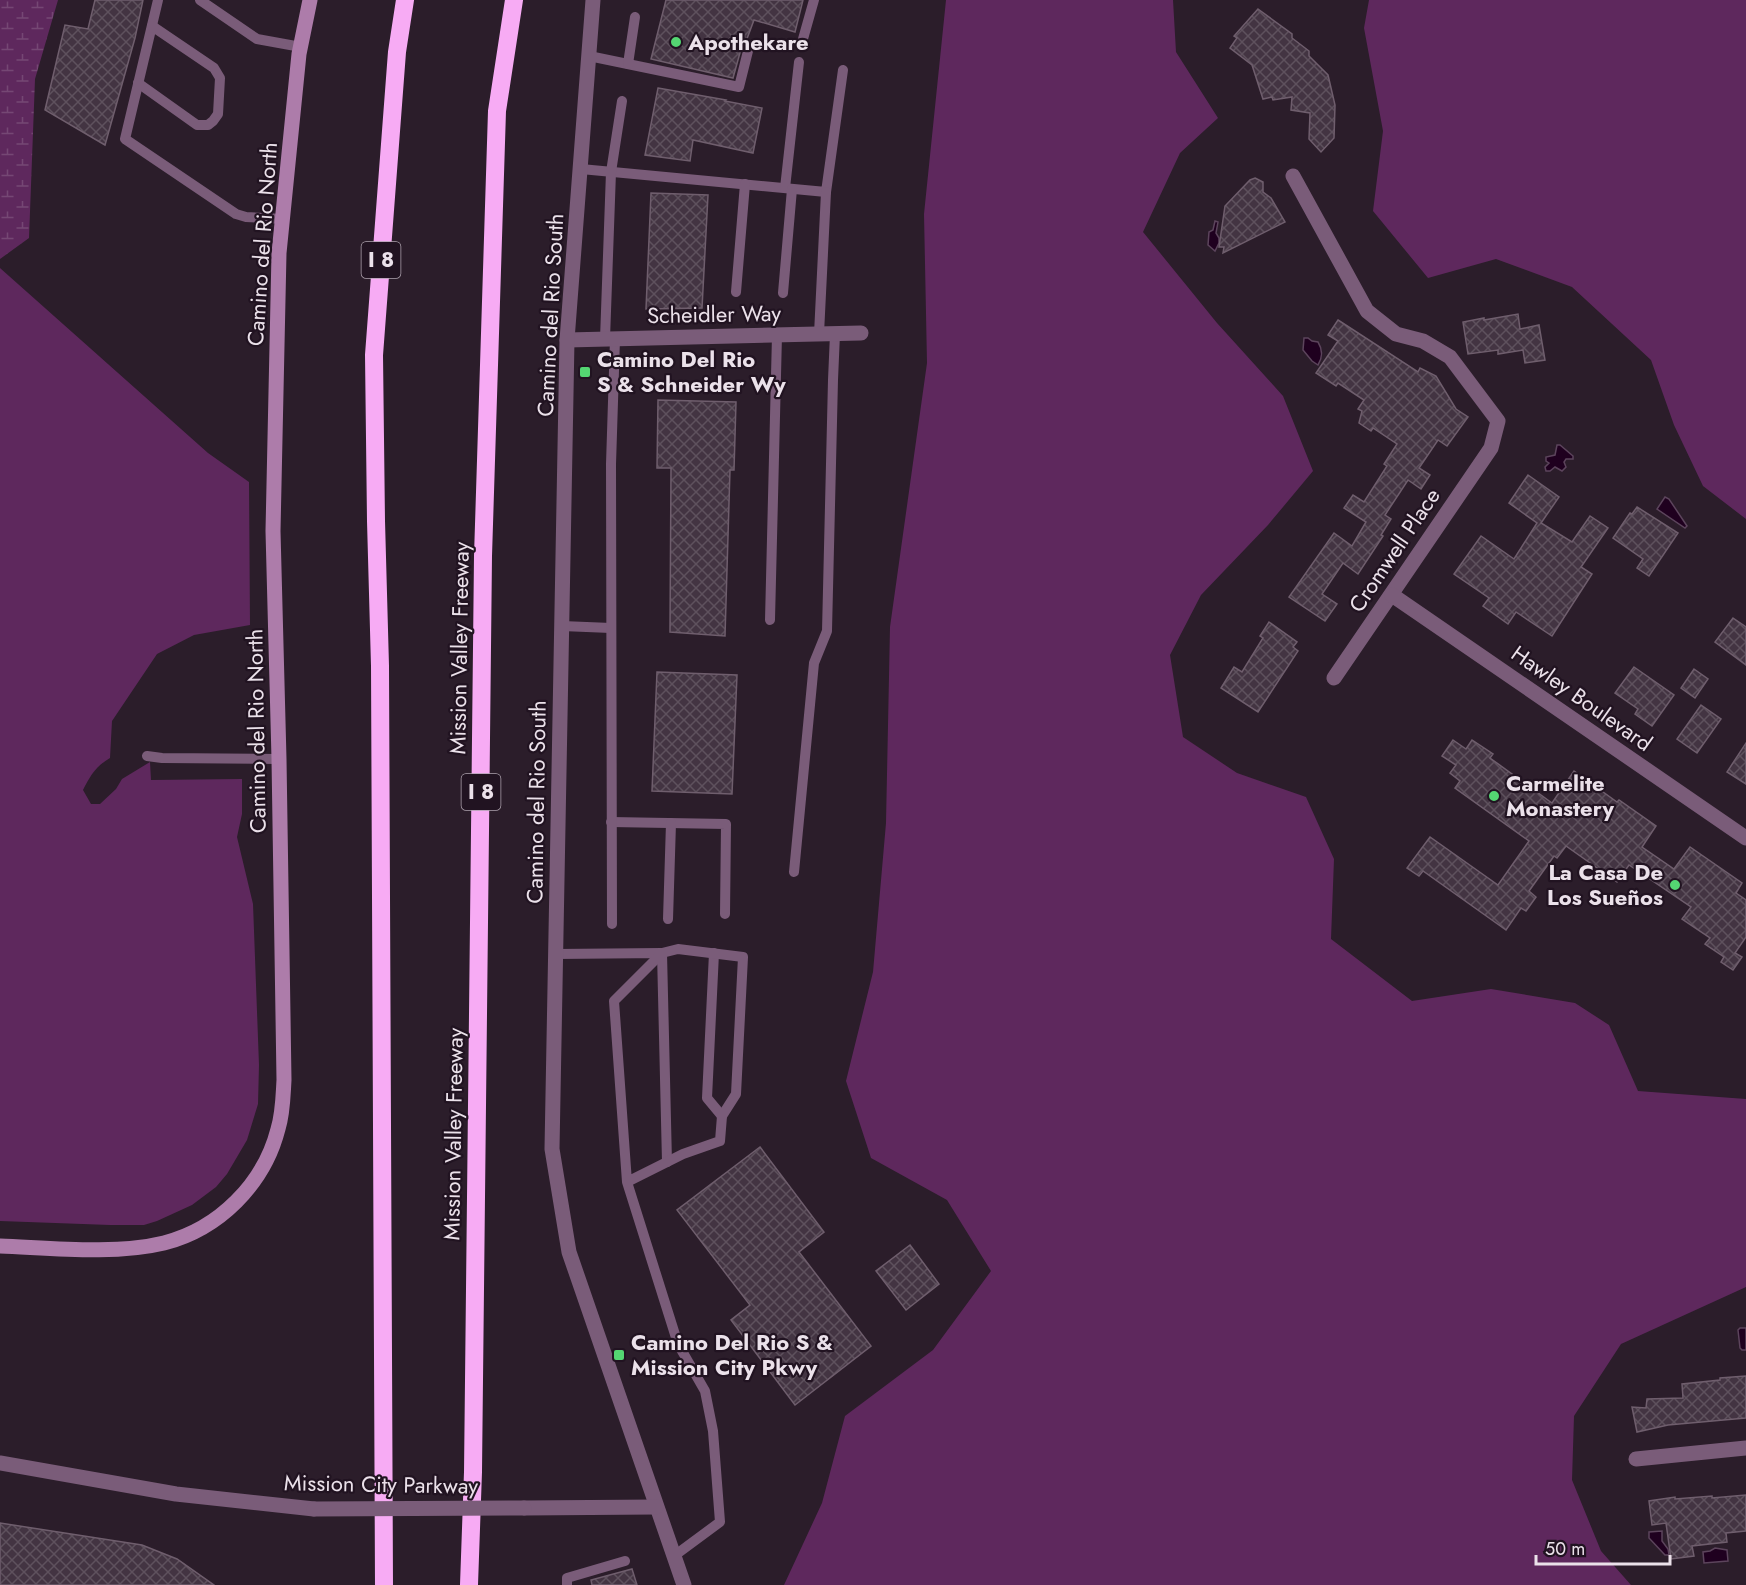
<svg xmlns="http://www.w3.org/2000/svg" width="1746" height="1585" font-family="Jost,sans-serif">
<style>
.grass{fill:#5e285d}
.wetland{fill:url(#wetland-marsh)}
.water{fill:#1f001f;stroke:#5c445c;stroke-width:1.5}
.building{fill:url(#building-cross-hatch);stroke:#6f5e6d;stroke-width:1.5}
.lines{fill:none;stroke-linecap:round;stroke-linejoin:round}
.service{stroke:#7a5c79;stroke-width:10}
.minor{stroke:#7a5c79;stroke-width:15}
.tertiary{stroke:#7a5c79;stroke-width:15}
.secondary{stroke:#ad7caa;stroke-width:15}
.motorway{stroke:#f7abf4;stroke-width:18}
.tertiary-bridge{stroke:#7a5c79;stroke-width:15}
.poi-dot{fill:#54d672;stroke:#211321;stroke-width:2}
.labels{text-anchor:middle;stroke-width:4.5;stroke-linejoin:round;paint-order:stroke}
.shield{fill:#211321;stroke:#aea3ae;stroke-width:1.5}
.shield-label{font-size:21px;font-weight:bold;fill:#ebe1ea}
.poi-label{font-size:22px;font-weight:bold;fill:#ebe1ea;stroke:#211321;text-anchor:start}
.street-label{font-size:22px;fill:#ebe1ea;stroke:#211321}
</style>
<defs>
<pattern id="wetland-marsh" width="20" height="14" patternUnits="userSpaceOnUse" patternTransform="scale(1.5)"><rect width="20" height="14" fill="#5e285d"/><path d="M1 5h8M5 5V1M11 12h8M15 12V8" fill="none" stroke="#754774"/></pattern>
<pattern id="building-cross-hatch" width="8" height="8" patternUnits="userSpaceOnUse" patternTransform="scale(1.5)"><rect width="8" height="8" fill="#433442"/><path d="M0 0l8 8M0 8l8-8" fill="none" stroke="#5e515d"/></pattern>
</defs>
<rect width="100%" height="100%" fill="#2b1d2a"/>
<g class="grass">
<path d="M946,0H1173L1176,52L1218,118L1180,153L1143,232L1217,323L1283,396L1313,471L1268,525L1201,595L1170,655L1183,737L1237,773L1306,797L1334,859L1331,939L1412,1001L1491,989L1575,1003L1609,1025L1638,1091L1746,1099V1287L1621,1344L1574,1416L1572,1480L1601,1551L1631,1585H784L822,1503L845,1416L933,1350L991,1271L947,1200L871,1158L846,1081L873,972L886,823L890,627L927,363L924,214Z"/>
<path d="M1369,0H1746V519L1703,486L1674,425L1651,360L1572,287L1496,259L1428,278L1373,211L1383,131L1364,28Z"/>
<path d="M0,268L208,453L249,482L250,625L194,635L157,654L112,721L110,758C96,766 90,776 83,790L91,804H100L116,789L122,779L150,762L151,780L242,779V814L237,837L253,904L259,1065L258,1104L247,1140L227,1174L216,1187L192,1205L157,1221L144,1225H110L0,1221Z"/>
</g>
<path class="wetland" d="M0,0H58L35,79L29,238L0,259Z"/>
<g class="water">
<path d="M1215,221L1218,222L1216,233L1219,238V243L1215,251L1208,245L1209,232L1213,230Z"/>
<path d="M1304,338H1308L1312,341L1318,342C1323,350 1323,357 1318,365L1312,361L1303,350Z"/>
<path d="M1557,445H1560L1573,456V459H1566L1564,462L1566,467L1562,471L1555,467L1550,471H1546L1545,467L1549,463L1546,461V457L1555,455Z"/>
<path d="M1665,497L1669,499L1687,526L1685,528L1657,509Z"/>
<path d="M1740,1328H1746V1350H1742L1740,1348L1738,1330Z"/>
<path d="M1662,1531V1541L1668,1549L1669,1555H1665L1649,1538V1532Z"/>
<path d="M1715,1548L1727,1550L1728,1561L1704,1563L1703,1552L1710,1551Z"/>
</g>
<g class="building">
<path d="M95,0H143L135,38L105,145L45,110L65,25L88,29Z"/>
<path d="M666,0H803L795,32L754,20L745,44L741,49L733,78L651,59Z"/>
<path d="M1258,9L1292,34V38L1309,51V56L1328,75L1335,105L1334,138L1321,152L1309,139L1310,113L1291,110L1292,97L1273,100L1272,97L1263,99L1252,65L1230,48L1237,38L1234,36Z"/>
<path d="M658,88L726,100L725,101L762,108L753,153L693,140L690,161L645,155Z"/>
<path d="M1255,178L1263,182V192L1271,198L1285,222L1223,253L1224,247H1219L1225,206L1250,180Z"/>
<path d="M651,193L708,195L702,308L646,309Z"/>
<path d="M1518,314L1520,329L1539,325L1545,360L1525,363L1523,350L1498,354V350L1468,354L1463,322L1484,318V320Z"/>
<path d="M1338,320L1418,372L1420,368L1436,376L1456,409L1468,417L1447,446L1438,440L1419,468L1430,475L1421,489L1408,480L1385,515L1391,519L1381,535L1383,536L1358,574L1343,563L1322,594L1337,604L1325,621L1289,597L1334,533L1352,546L1366,522L1344,508L1353,495L1364,502L1387,466L1384,464L1397,444L1373,428L1371,431L1359,423L1362,411L1358,409L1364,400L1338,383L1336,386L1316,373L1338,341L1328,335Z"/>
<path d="M658,400L736,402L734,470H730L725,636L670,632L671,468H657Z"/>
<path d="M1528,475L1559,497L1541,523L1572,542L1590,516L1608,528L1581,567L1592,574L1552,636L1516,612L1508,624L1483,606L1489,598L1454,574L1481,536L1514,559L1537,523L1509,503Z"/>
<path d="M1637,507L1678,533L1649,576L1637,568L1643,559L1613,538L1630,513L1632,514Z"/>
<path d="M1733,618L1746,627V665L1715,642Z"/>
<path d="M1269,622L1297,642L1293,647L1298,651L1258,712L1221,688L1234,667L1242,672L1263,638L1260,636Z"/>
<path d="M1634,667L1674,695L1652,726L1635,714L1638,709L1615,693Z"/>
<path d="M1694,669L1708,679L1695,698L1681,688Z"/>
<path d="M657,672L737,675L732,794L652,791Z"/>
<path d="M1701,705L1721,719L1697,753L1677,739Z"/>
<path d="M1453,740L1466,749L1472,740L1493,754L1490,758L1552,803L1574,771L1617,802L1619,800L1656,826L1642,847L1674,869L1690,847L1742,883L1736,893L1746,900V937L1735,953L1742,957L1733,970L1721,962L1724,957L1705,944L1710,938L1682,919L1691,907L1629,865L1617,882L1566,846L1557,858L1554,856L1529,891L1536,897L1526,911L1521,908L1506,930L1423,871L1419,876L1407,868L1430,837L1498,885L1529,841L1455,788L1460,781L1450,773L1456,765L1442,756Z"/>
<path d="M1746,743V784L1727,772Z"/>
<path d="M760,1147L824,1232L799,1252L871,1346L795,1405L731,1320L750,1305L677,1210Z"/>
<path d="M910,1245L939,1284L906,1310L876,1271Z"/>
<path d="M1746,1376V1418L1668,1425L1637,1432L1632,1407L1646,1408L1647,1399L1683,1398L1682,1384L1720,1380V1378Z"/>
<path d="M1746,1495V1531L1726,1533L1727,1542L1692,1546L1694,1556L1671,1559L1666,1523L1652,1525L1649,1501L1675,1497V1499L1712,1496V1498Z"/>
<path d="M0,1523L142,1545L177,1559L214,1585H0Z"/>
<path d="M632,1569L637,1585H592L591,1580Z"/>
</g>
<g class="lines">
<g class="service">
<path d="M158,0L125,139L236,214L246,217L283,219"/>
<path d="M200,0L257,39L301,47"/>
<path d="M803,39L814,0"/>
<path d="M589,56L739,87L748,51"/>
<path d="M628,64L635,17"/>
<path d="M138,83L197,125H208L213,121L218,114L220,78L214,68L152,26"/>
<path d="M581,169L826,192L843,70"/>
<path d="M785,188L799,62"/>
<path d="M736,292L745,184"/>
<path d="M783,293L792,189"/>
<path d="M819,334L826,192"/>
<path d="M605,339L611,172L622,101"/>
<path d="M770,620L777,335"/>
<path d="M562,626L611,628"/>
<path d="M147,756L162,758L279,759"/>
<path d="M611,822L726,824L725,914"/>
<path d="M794,872L814,663L827,631L833,380L835,334"/>
<path d="M668,919L671,823"/>
<path d="M612,924L611,464L615,339"/>
<path d="M714,953L707,1098L722,1116"/>
<path d="M556,954L662,953L667,1162"/>
<path d="M627,1182L683,1154L720,1141L722,1116L736,1094L743,957L678,949L662,953L614,1001L627,1182L678,1344L705,1391L713,1431L720,1522L674,1556"/>
<path d="M567,1585V1578L625,1561"/>
</g>
<g class="minor">
<path d="M1293,176L1367,311L1396,334L1423,341L1450,357L1498,421L1491,448L1334,678"/>
<path d="M567,340L861,333"/>
<path d="M1392,595L1746,838"/>
<path d="M1636,1459L1746,1448"/>
</g>
<g class="tertiary">
<path d="M593,0L567,340L552,1149L569,1252L684,1585"/>
<path d="M0,1463L176,1494L314,1509"/>
<path d="M524,1508L656,1507"/>
</g>
<path class="secondary" d="M0,1246C51,1248 115,1255 164,1243C219,1229 264,1184 278,1129C283,1113 283,1096 284,1080L279,759L273,531L279,253L299,54L310,0"/>
<g class="motorway">
<path d="M384,1585L380,666L376,521L374,355L397,52L405,0"/>
<path d="M469,1585L473,1472L483,556L497,111L514,0"/>
</g>
<path class="tertiary-bridge" d="M314,1509L524,1508"/>
</g>
<g class="poi-dot">
<circle cx="676" cy="42" r="6"/>
<rect x="579" y="366" width="12" height="12" rx="3"/>
<circle cx="1494" cy="796" r="6"/>
<circle cx="1675" cy="885" r="6"/>
<rect x="613" y="1349" width="12" height="12" rx="3"/>
</g>
<g class="labels">
<g class="shield">
<rect x="361.5" y="242" width="39" height="36" rx="4.5"/>
<rect x="461.5" y="774" width="39" height="36" rx="4.5"/>
</g>
<g class="shield-label">
<text x="381" y="267">I 8</text>
<text x="481" y="799">I 8</text>
</g>
<g class="poi-label">
<text x="688" y="50">Apothekare</text>
<text x="597" y="367">Camino Del Rio<tspan x="597" dy="25">S &amp; Schneider Wy</tspan></text>
<text x="1506" y="791">Carmelite<tspan x="1506" dy="25">Monastery</tspan></text>
<text x="1663" y="880" text-anchor="end">La Casa De<tspan x="1663" dy="25">Los Sueños</tspan></text>
<text x="631" y="1350">Camino Del Rio S &amp;<tspan x="631" dy="25">Mission City Pkwy</tspan></text>
</g>
<g class="street-label">
<text transform="translate(262 244) rotate(-86)" y="8">Camino del Rio North</text>
<text transform="translate(714 314) rotate(-1)" y="8">Scheidler Way</text>
<text transform="translate(550 315) rotate(-87)" y="8">Camino del Rio South</text>
<text transform="translate(1394 550) rotate(-56)" y="8">Cromwell Place</text>
<text transform="translate(459 648) rotate(-89)" y="8">Mission Valley Freeway</text>
<text transform="translate(1582 698) rotate(35)" y="8">Hawley Boulevard</text>
<text transform="translate(256 731) rotate(-91)" y="8">Camino del Rio North</text>
<text transform="translate(536 802) rotate(-89)" y="8">Camino del Rio South</text>
<text transform="translate(453 1134) rotate(-89)" y="8">Mission Valley Freeway</text>
<text transform="translate(381 1484) rotate(1)" y="8">Mission City Parkway</text>
</g>
</g>
<path d="M1536 1555v9h134v-9" fill="none" stroke="#ebe1ea" stroke-width="3"/>
<text x="1545" y="1555" font-size="18" fill="#ebe1ea" stroke="#211321" stroke-width="4.5" paint-order="stroke">50 m</text>
</svg>
